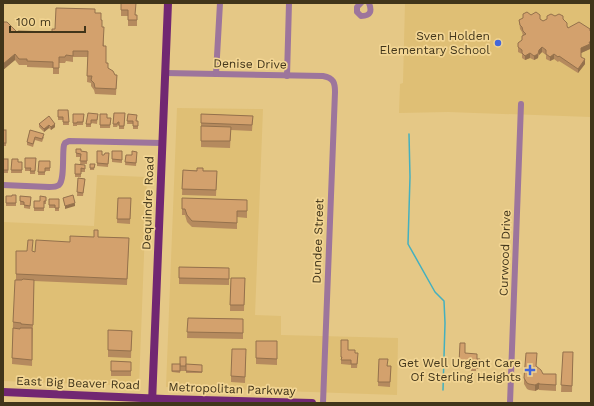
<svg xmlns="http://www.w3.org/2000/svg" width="594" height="406" font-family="'Work Sans',sans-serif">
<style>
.built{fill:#dfbf75}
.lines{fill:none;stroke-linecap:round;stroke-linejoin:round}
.stream{stroke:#44b0bf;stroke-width:1.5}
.minor{stroke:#9d759c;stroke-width:6}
.major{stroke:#712772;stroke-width:8}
.wall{fill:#b58a5e}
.shaded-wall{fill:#94714c}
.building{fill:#d3a16d;stroke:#94714c}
.poi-dot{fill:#4467da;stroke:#f2d593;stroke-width:1.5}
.labels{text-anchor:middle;stroke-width:3.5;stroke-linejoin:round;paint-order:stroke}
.poi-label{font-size:12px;fill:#41351a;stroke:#f2d593;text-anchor:end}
.street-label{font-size:12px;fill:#41351a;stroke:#f2d593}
</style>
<rect width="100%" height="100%" fill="#e5c886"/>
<g class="built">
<path d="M405,3H591V117L448,112L399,113L400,84L403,83Z"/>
<path d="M177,108L263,109L255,315L281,316V335L398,338L397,395L166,387Z"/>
<path d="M97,175L147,177L139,386L3,381V222L94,226Z"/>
</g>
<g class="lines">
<path class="stream" d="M409,134L410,177L408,244L435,292L444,301L445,323L443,390"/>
<g class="minor">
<path d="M361,3L357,7V12L361,16C371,16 372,11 369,3"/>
<path d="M165,73L323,76C334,78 335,83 335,92L323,403"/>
<path d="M216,74L220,3"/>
<path d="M287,76L289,3"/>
<path d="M3,185L49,187C53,187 56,187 59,185C65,179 62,154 64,145L65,143L69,141L162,143"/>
<path d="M510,403L521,104"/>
</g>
<g class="major">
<path d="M3,392L165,399L312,403"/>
<path d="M152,403L168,3"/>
</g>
</g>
<g class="wall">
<path d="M121,3L136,15H137V26H128V16H121Z"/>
<path d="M95,13L101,20L102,27L104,46L106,63L108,68L115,75H117L116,95L95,94L94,90L91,86V83L87,82L88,57H73V62L66,61L65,63H59V74H53V68L27,67V65H19L15,60L3,70V22L17,32H52L55,29Z"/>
<path d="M531,15L540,19L543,21L555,16L563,19L568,28L591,31V47H590V49L581,53V57L585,64L578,73L559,61L558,62L554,59L550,61L546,59V55L542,52L539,55L538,58L534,60L530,58L525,60L522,58V54L518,52V43L522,40L523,36L522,32L520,29L519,20Z"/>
<path d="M58,110H68L69,125H63V120H58Z"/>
<path d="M114,113H125L124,129H119V125H118L117,127H113Z"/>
<path d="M73,114H84L83,125H77V126H73Z"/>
<path d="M98,114L97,124L91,123V127H86V124Z"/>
<path d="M100,114L107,118H111L110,128H100Z"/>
<path d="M128,114L137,121H138V129H133V124H127Z"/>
<path d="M201,114L253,116L252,131L231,130L230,148L201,147Z"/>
<path d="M39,124H55V127L51,130L49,128L44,132L39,127Z"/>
<rect x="3" y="130" width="3" height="16"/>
<path d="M30,130L44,137L42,142L35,140L33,147L27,145V142Z"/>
<path d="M76,149L81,151L87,152V164H80L81,157H76Z"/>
<path d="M97,151L102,155H104L109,153L108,167L97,166Z"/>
<path d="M112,151H122V163L112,162Z"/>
<path d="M137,152L136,166L125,165L126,155H132Z"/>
<path d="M25,158H36L35,174H30V171H25Z"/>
<rect x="3" y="159" width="5" height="14"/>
<path d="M12,159L18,162H22V173H11Z"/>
<path d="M39,161H50V171H45V175H38Z"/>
<path d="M75,164L85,165V172H81V177H75Z"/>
<path d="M90,164H95L94,170H90Z"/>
<path d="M183,170L217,171L216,196L182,195Z"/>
<path d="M78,178L85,179L83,196H77Z"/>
<path d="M16,195V206H6V196H12Z"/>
<path d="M20,196L31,197L30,209L24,208V205H20Z"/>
<path d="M46,197V204H44V211H34V201H40Z"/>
<path d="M118,198H131L130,224L117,223Z"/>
<path d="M182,198L247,200V218L237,217V229L192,227L187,222L185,215H182Z"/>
<path d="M49,199H59V211H55V208H49Z"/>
<path d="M98,237L129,238L127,285L34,281L32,366L12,364L13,322L16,280V251L35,252L70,242Z"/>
<path d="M179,267L229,268V285L179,284Z"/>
<path d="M231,278H245L244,311H230Z"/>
<path d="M188,318L243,319V339L187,338Z"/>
<path d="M108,330L132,331L131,358L108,357Z"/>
<path d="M341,340L348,350L355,353L358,357L357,368H351V365L341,364Z"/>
<path d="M256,341H277V365L256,364Z"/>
<path d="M563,352H573L572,392H561Z"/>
<path d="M465,353L477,359H480V369H476V371H471V368H459V363Z"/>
<path d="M246,356L245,383L231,382V376Z"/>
<path d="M379,359L388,366H391L390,387L378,386Z"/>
<path d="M111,361L131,362V376H111Z"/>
<path d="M172,364L202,365V373H186V371H180V373L172,372Z"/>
<path d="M536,366L543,374H556V391L539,390V389L535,391L529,390L527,389L524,384V378Z"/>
</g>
<g class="shaded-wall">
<path d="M590,44V49L581,53V61V48Z"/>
<path d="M542,47V52L539,55V50Z"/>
<path d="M530,53V58L525,60V56Z"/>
<path d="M15,54V60L3,70V64Z"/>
<path d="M538,54V58L534,60V56Z"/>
<path d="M554,54V59L550,61V57Z"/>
<path d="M585,59V64L578,73V69Z"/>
<path d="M55,124V127L51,130V127Z"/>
<path d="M49,125V128L44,132V129Z"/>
<path d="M75,203V206L65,209V206Z"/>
<path d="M539,383V389L535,391V385Z"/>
</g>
<g class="building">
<path d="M121,3H136L135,15H137V20H128V10H121Z"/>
<path d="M56,8L95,9V13H101V20H102V27H104L103,46H106V63H108V68L113,71L115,75H117L116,89L95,88L94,83L91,80L92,76H87L88,51H73V56L66,55L65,57H59V68H53V62L27,61V59H19L15,54L3,64V22H7L17,32L18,31L52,32V29H55Z"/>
<path d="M527,12L531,15L536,12L540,15V19L543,21L547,19V16L551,14L555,16L559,14L563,16V19L567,23V26L568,28L579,22L590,29V31H591V42H589L590,44L581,48V57L585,59L578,69L559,56L558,57L554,54L550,57L546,54V50L542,47L539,50L538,54L534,56L530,53L525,56L522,53V50L518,47V43L522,40V36L526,34L523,31L522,27L520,25L519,20L523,18V14Z"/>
<path d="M58,110H68L69,122H63V117H58Z"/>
<path d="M88,113L98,114L97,120H91V124H86Z"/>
<path d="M114,113H125L124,126H119V122H118L117,124H113Z"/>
<path d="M73,114H84L83,122H77V123H73Z"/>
<path d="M100,114H107V118H111L110,125H100Z"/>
<path d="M128,114L137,115L136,121H138V126H133V121H127Z"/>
<path d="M201,114L253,116L252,125L201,123Z"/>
<path d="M49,116L55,124L51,127L49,125L44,129L39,124Z"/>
<path d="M201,126L231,127L230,141H201Z"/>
<rect x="3" y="130" width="3" height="13"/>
<path d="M30,130L44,134L42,139L35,137L33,144L27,142Z"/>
<path d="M76,149H81V151L87,152V161H80L81,154L76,153Z"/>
<path d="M97,151H102V155H104L105,153H109L108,164L97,163Z"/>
<path d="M112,151H122V160L112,159Z"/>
<path d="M132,151L137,152L136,163L125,162L126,155H132Z"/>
<path d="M25,158H36L35,171H30L31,168H25Z"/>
<rect x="3" y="159" width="5" height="11"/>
<path d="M12,159H18V162H22V170H11Z"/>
<path d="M39,161H50V168H45V172H38Z"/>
<path d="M75,164L85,165V169L81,168V174H75Z"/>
<path d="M90,164H95L94,168H90Z"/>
<path d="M197,168H203V171H217L216,190L182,189L183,170L197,171Z"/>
<path d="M78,178L85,179L83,193L77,192Z"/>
<path d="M12,195H16V203H6V196H12Z"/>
<path d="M73,195L75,203L65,206L63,198Z"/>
<path d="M20,196L31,197L30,206L24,205V202L20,201Z"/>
<path d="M40,196L46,197V201H44V208H34V201H40Z"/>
<path d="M118,198H131L130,219H117Z"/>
<path d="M182,198L247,200V211H237V223L192,221L187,215L185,209H182Z"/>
<path d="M49,199H59V208H55V205H49Z"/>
<path d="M94,230H98V237L129,238L127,279L16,274V251H27L28,240H33L32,251L35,252L36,240L70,242V236L94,237Z"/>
<path d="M179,267L229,268V279L179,278Z"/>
<path d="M231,278H245L244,305H230Z"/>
<path d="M23,279L34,280L33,325L21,324V323L13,322L15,280H22Z"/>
<path d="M188,318L243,319V333L187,332Z"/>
<path d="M13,328L20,329V328H32V360L12,358Z"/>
<path d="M108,330L132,331L131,351L108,350Z"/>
<path d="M341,340H348V350H355V353H358L357,364H351V360H341L342,357H341Z"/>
<path d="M256,341H277V359L256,358Z"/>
<path d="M460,343H465V353L477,354V359H480V364H476V367H471V364L459,363Z"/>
<path d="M232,349H246L245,377L231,376Z"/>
<path d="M563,352H573L572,386L561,385Z"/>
<path d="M526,353H537L536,366L541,370L543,374H556V385L539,384V383L535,385L529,384L527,383L524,378Z"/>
<rect x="180" y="357" width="6" height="9"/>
<path d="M379,359H388L387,366H391L390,382H378Z"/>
<path d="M111,361L131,362V371H111Z"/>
<rect x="172" y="364" width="8" height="7"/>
<path d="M186,364L202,365V372L186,371Z"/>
</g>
<g class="poi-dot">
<circle cx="498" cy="43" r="4"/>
<path d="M528 364h4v4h4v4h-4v4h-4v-4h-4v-4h4z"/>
</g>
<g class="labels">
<g class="poi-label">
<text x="490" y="40">Sven Holden<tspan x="490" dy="14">Elementary School</tspan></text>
<text x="521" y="367">Get Well Urgent Care<tspan x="521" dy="14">Of Sterling Heights</tspan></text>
</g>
<g class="street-label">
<text transform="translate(250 64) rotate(1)" y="4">Denise Drive</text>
<text transform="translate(148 203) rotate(-88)" y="4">Dequindre Road</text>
<text transform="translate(318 241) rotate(-88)" y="4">Dundee Street</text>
<text transform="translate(505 253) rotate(-88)" y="4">Curwood Drive</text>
<text transform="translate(78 383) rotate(2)" y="4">East Big Beaver Road</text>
<text transform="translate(232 389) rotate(2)" y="4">Metropolitan Parkway</text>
</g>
</g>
<rect width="594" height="406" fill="none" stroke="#41351a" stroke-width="8"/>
<path d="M10 26v6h75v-6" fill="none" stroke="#41351a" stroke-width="2"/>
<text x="16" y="26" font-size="12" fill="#41351a" stroke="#f2d593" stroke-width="3" paint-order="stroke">100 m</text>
</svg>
